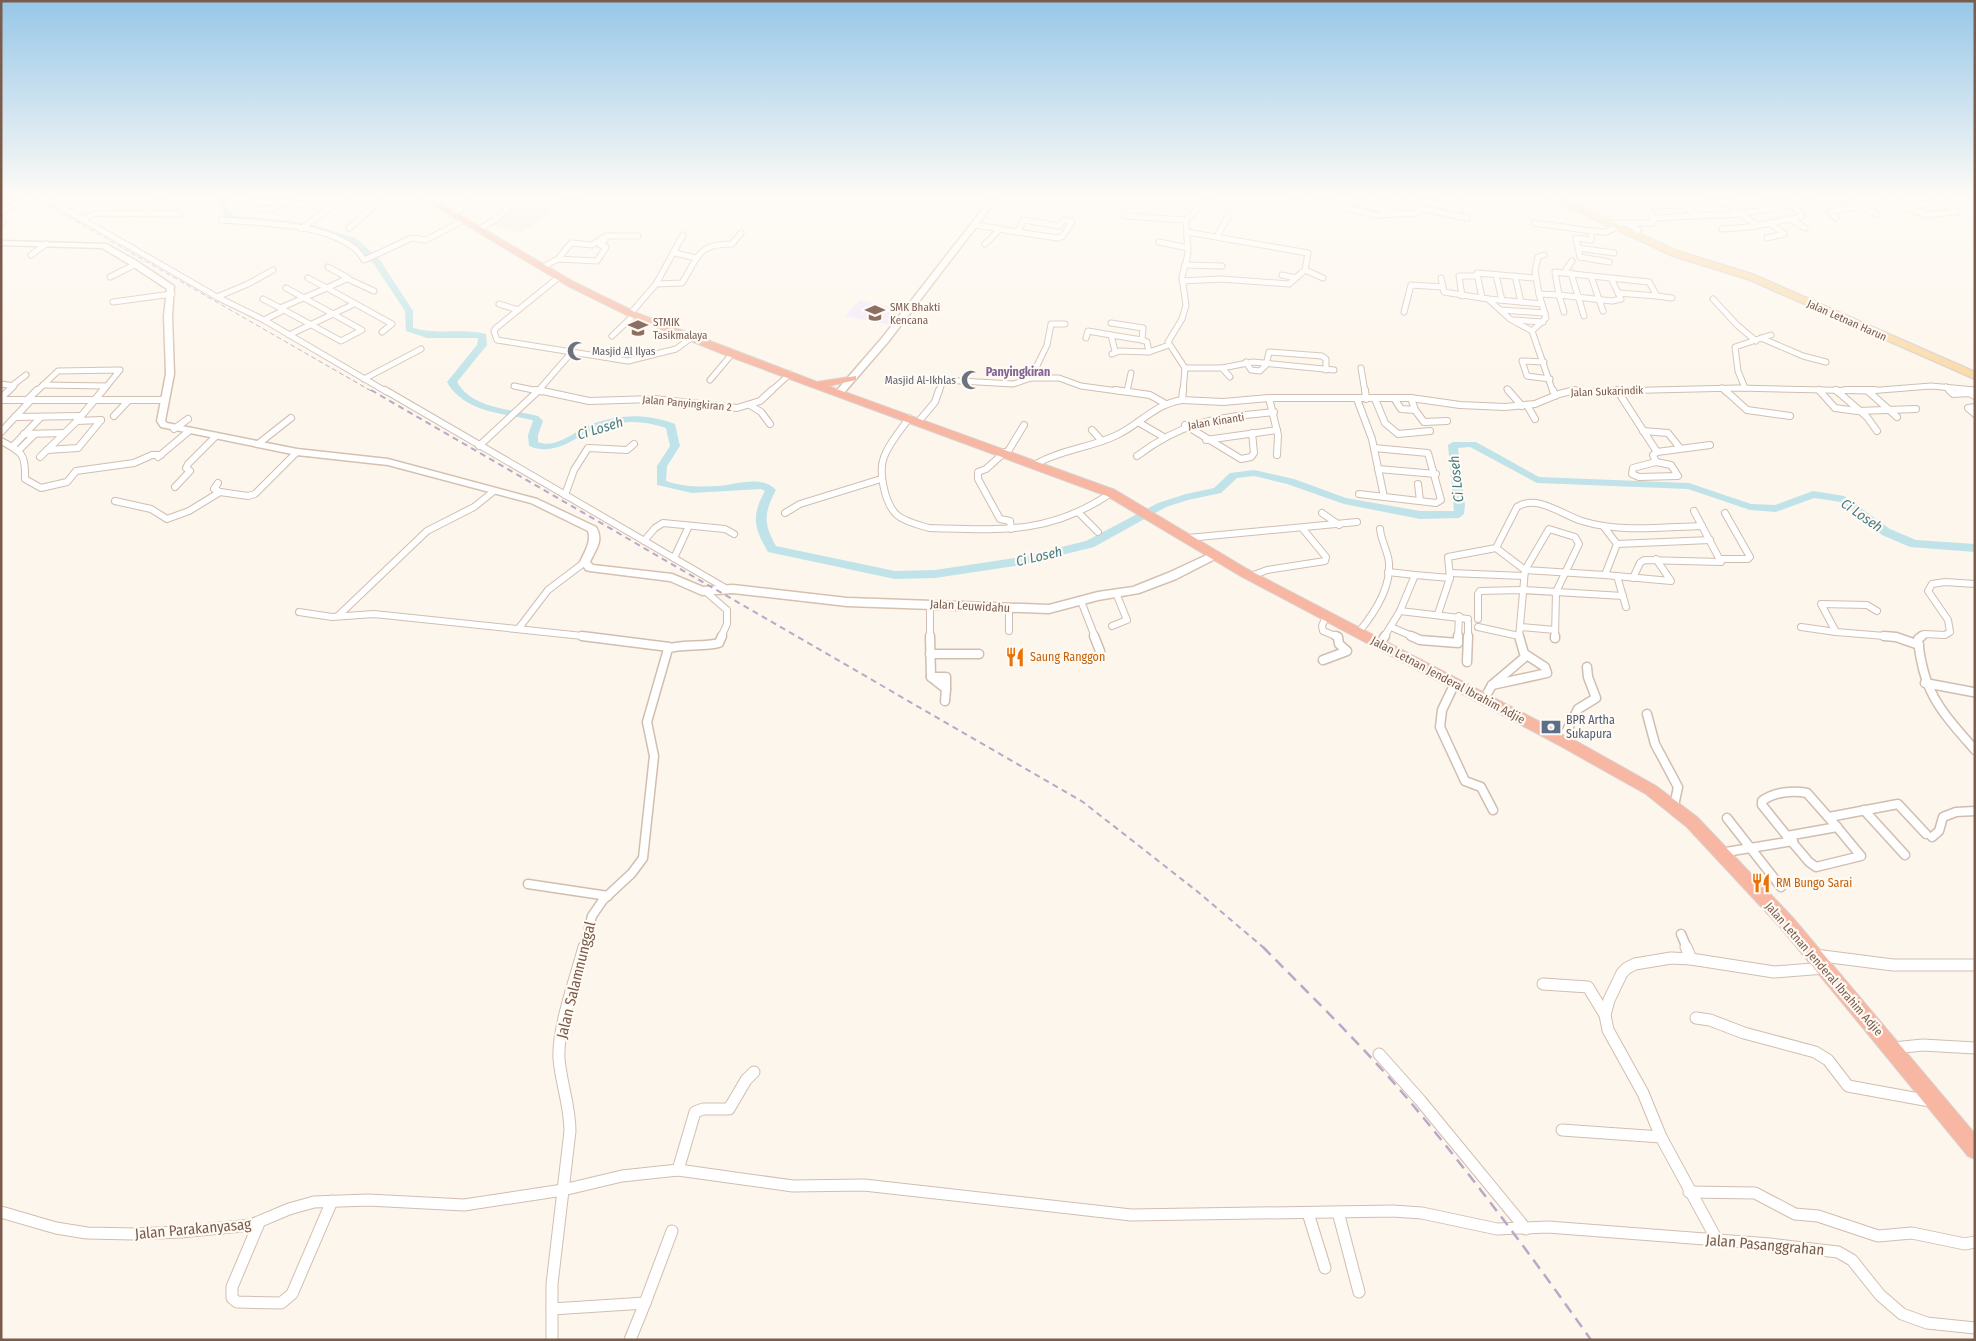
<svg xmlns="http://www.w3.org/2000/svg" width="1976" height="1341" font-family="'Fira Sans Condensed',sans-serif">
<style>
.industrial{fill:#efe9e4}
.education{fill:#f3e8fa}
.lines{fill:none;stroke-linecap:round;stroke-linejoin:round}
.river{fill:#bfe3e8;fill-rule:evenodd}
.street-far3-casing{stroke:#d1beb0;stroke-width:7}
.street-far2-casing{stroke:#d1beb0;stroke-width:8}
.street-far1-casing{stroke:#d1beb0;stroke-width:11}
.street-casing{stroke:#d1beb0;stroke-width:13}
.secondary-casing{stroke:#d6c0b0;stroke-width:3}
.primary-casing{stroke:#dad1cd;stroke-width:3}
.highway-casing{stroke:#dad1cd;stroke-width:2}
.street-far3{stroke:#fff;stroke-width:5}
.street-far2{stroke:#fff;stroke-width:6}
.street-far1{stroke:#fff;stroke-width:8}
.street{stroke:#fff;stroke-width:11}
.secondary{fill:#fff;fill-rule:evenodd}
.primary{fill:#fbd9a5;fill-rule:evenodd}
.highway{fill:#f7b7a3;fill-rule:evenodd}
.rail-far2{stroke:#b9a8c9;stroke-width:1;stroke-dasharray:5 3;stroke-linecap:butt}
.rail-far1{stroke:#b9a8c9;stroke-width:2;stroke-dasharray:6 4.5;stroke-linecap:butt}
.rail{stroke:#b9a8c9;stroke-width:2.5;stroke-dasharray:11 7;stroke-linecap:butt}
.labels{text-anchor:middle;stroke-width:4.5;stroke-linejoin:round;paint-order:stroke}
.far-education-label{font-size:11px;fill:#785e54;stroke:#fffaf3;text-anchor:start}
.far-street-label{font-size:11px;fill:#7a5c4d;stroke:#fffaf3}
.far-worship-label{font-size:11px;fill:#5b616d;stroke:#fffaf3;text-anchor:start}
.far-quarter-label{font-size:12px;font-weight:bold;fill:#846695;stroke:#fffaf3}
.street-label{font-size:12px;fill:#7a5c4d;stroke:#fffaf3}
.food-label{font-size:12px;fill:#c56008;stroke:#fffaf3;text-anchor:start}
.service-label{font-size:12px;fill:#4e5e75;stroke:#fffaf3;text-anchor:start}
.water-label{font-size:14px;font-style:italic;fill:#437c86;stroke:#fffaf3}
.near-street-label{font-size:15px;fill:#7a5c4d;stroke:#fffaf3}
</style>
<rect width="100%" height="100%" fill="#fdf6ec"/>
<path class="industrial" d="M511,206L556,209L520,233L491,224L510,213L505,212Z"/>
<path class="education" d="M860,300L905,310L892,325L845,316Z"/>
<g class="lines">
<path class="river" d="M222,197H230L225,203L233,215L307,223L356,238L380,260L413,311V328C437,335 462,328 486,334L487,345L457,382C472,409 512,409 538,416L543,421L538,435V442C557,450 578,428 595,423C623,414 647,414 675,424L680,446L667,466L666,481C683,487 700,487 717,486C734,485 762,474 776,490C764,513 763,523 776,546L895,571L935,570L1021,557L1086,541L1158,503L1186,494L1214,488L1230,473L1254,470L1294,479L1346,498L1420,511H1454L1448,445L1453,442H1476L1539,477L1689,483L1751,504L1775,505L1813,491L1844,496L1890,529L1916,540L1975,544V552L1910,547L1882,535L1841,502L1814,498L1776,512L1750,510L1688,489L1537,483L1470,447L1458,448L1465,505L1464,514L1459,518L1420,519L1344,504L1287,484L1254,476L1237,478L1221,493L1188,500L1166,507L1094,547L1021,565L935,578L895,579L768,552C754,528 751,516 765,491L761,489L692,493L657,485V466L670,446L666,428C643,420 621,420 598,428C574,437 556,457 529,446L528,435L533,421L532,420C501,413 464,412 447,382L477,345L478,338H427L406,331L405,311L374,264L350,242L306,227L227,219L217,203Z"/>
<defs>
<g id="street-far3">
<path d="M44,197L217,297"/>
<path d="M1298,197L1375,215L1400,214L1338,198"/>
<path d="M1363,197L1384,202"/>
<path d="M1393,197L1403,200"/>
<path d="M1441,197L1454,200"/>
<path d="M1719,197L1756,225"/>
<path d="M1839,197L1857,206"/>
<path d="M1884,197L1925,215L1957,212L1935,197"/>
<path d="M236,200L282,203L290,197"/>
<path d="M1424,201L1459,210"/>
<path d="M431,202L438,197"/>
<path d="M1701,203H1725L1760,197"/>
<path d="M1861,206L1876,214"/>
<path d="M1905,207L1943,202"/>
<path d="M1420,208L1467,218"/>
<path d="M261,209H273L282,203L332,207"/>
<path d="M143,214L164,197"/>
<path d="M1400,214L1416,213L1423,203"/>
<path d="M452,215L478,197"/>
<path d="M1126,216L1186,220"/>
<path d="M1654,218L1645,206L1683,205L1697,216"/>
<path d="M1836,218L1829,212L1873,204"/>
<path d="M80,219L97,213L179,214"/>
<path d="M1790,219L1805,228"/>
<path d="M221,220C260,223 322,223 354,248C359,251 361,256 364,260L412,238L426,240L462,221"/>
<path d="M1024,220L1059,226L1064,220L1072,222L1063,236L1058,238L1017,232Z"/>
<path d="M1,221L3,222"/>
<path d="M1534,223L1592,231"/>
<path d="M1607,223H1653L1654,218L1740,214L1838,197"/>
<path d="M1627,224L1639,230L1635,232"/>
<path d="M976,225L1017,232"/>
<path d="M349,228L385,197"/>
<path d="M301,229L344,197"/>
<path d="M1722,229L1750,227L1801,217L1802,215L1792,205L1777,197"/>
<path d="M478,230L499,217L511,205L558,207L579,197"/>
<path d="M1217,236L1229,215"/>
<path d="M1767,238L1784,234L1770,223"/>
<path d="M1159,242L1188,248"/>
<path d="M985,244L1000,229"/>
<path d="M1578,248L1614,253"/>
<path d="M675,253L696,258"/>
<path d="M31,255L46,244"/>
<path d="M558,259L597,261L606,247L600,245L605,240"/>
<path d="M1609,262L1580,257L1576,238L1591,240L1592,231L1606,232L1617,227"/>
<path d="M1185,265L1222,266"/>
<path d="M543,267L558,259L571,243L592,245L606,236H638"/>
<path d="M273,270L248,284L217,297L264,320L387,392"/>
<path d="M1305,270L1323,278"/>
<path d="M1564,273L1572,261"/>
<path d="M1571,273L1584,316"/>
<path d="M1282,275L1296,278"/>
<path d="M1496,275L1502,300"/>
<path d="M1515,276L1521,302"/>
<path d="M110,277L136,264"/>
<path d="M559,277L496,328L494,331L497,340L628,361L676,349L691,338"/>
<path d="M1441,278L1444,292L1488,299L1510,319L1532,331"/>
<path d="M1611,278L1649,282L1657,296L1618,293"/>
<path d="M348,279L374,291"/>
<path d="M1182,281L1221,279L1289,284L1305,270L1308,253L1187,232"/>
<path d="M656,284L683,235"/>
<path d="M327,288L392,324L382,332"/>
<path d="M327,288L348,278L328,267"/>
<path d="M1539,294L1535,271L1538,257L1544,255"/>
<path d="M1462,296L1459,276H1476"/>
<path d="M1657,296L1672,298"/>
<path d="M1482,298L1477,273L1534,278"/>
<path d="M263,299L284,310L264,320"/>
<path d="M1488,299L1542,304"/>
<path d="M1713,299L1737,325L1756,341"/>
<path d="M113,302L172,294"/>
<path d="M499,304L518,310"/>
<path d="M280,308L327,288L308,278"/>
<path d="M284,310L341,341L362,330L286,288"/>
<path d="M1501,310L1545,313"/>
<path d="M1404,312L1411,285L1442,287"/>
<path d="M1564,312L1559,295L1612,301L1621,299L1611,278L1591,276"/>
<path d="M631,313L656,284L682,283C699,256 697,244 732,244L741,233"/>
<path d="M1515,320L1543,322"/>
<path d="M1111,323L1143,328L1142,340L1147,342L1149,352"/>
<path d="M1065,324H1051L1047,345L1031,378H1059L1081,386L1125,392"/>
<path d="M289,335L354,304"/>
<path d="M612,336L634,315"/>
<path d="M1086,338L1088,331L1111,335"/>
<path d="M1761,338L1803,356L1826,362"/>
<path d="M1115,351L1111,335L1142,340"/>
<path d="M1112,354L1119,351L1149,352L1169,345"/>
<path d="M1246,362L1251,370L1260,371L1266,365L1269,352L1322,356L1326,359V370"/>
<path d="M1544,362L1522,361L1527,376L1550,379"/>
<path d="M1185,368H1222L1253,362L1334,370"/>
<path d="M1222,368L1230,377"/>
<path d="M1361,368L1365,392"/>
<path d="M364,379L421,349"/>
<path d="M710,380L732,354"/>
<path d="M1,384L14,386L8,392"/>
<path d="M13,385L26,375"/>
<path d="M43,385L107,386"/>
<path d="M514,386L538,391"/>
<path d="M1946,387L1951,392"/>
<path d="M1722,388L1726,392"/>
<path d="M1745,388L1738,371L1735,347L1771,335"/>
<path d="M1507,389L1509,392"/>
<path d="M1617,390L1618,392"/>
<path d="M1819,390L1821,392"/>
<path d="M1835,390L1837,392"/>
<path d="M1127,391L1131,373"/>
<path d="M36,392L58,371L120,370L102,392"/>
<path d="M542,392L538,391L571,353"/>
<path d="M770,392L790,374"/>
<path d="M939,392L943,380L1013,384L1031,378"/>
<path d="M1183,392L1185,368L1168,342L1182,319L1186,305L1182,277L1188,254L1186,220L1210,197"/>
<path d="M1553,392L1532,331L1546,318L1539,294L1559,295L1555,272L1591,276L1603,311"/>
<path d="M1569,392L1737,388L1868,391L1931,386L1975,390"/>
</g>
<g id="street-far2">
<path d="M385,390L727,589"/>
<path d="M535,390L538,391"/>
<path d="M538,390L589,401L654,399L737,408L760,401L772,390"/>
<path d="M1115,390L1150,395L1164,403"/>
<path d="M1365,390L1366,399"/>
<path d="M1508,390L1522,406"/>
<path d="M1553,390L1555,396"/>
<path d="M1617,390L1657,452L1710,445"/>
<path d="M1725,390L1747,410L1790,416"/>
<path d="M1819,390L1835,408L1857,411L1916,409"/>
<path d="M1836,390L1867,417L1877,431"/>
<path d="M1845,390H1875"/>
<path d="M1949,390L1953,394L1969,393L1975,396"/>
<path d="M1868,391L1897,417"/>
<path d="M1,398L9,390"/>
<path d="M1269,398L1278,435L1277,455"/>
<path d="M1394,398L1401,409L1415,410"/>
<path d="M1411,398L1415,410L1424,422L1447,421"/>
<path d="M1357,399L1372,439L1384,497"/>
<path d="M1375,399L1385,423L1398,434L1430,431"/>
<path d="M1,400H164"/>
<path d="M27,400L37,390"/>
<path d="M1182,400L1223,402L1269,398H1411L1460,405L1505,407L1535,404L1559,394L1575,390"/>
<path d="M750,405L761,412L770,424"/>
<path d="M1527,405L1535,419"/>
<path d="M1975,407L1968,408L1975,414"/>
<path d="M114,416L129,400"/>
<path d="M15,417L80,416"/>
<path d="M909,418C901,430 889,443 884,457C878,472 885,504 897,515C905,522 919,525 929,528C999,530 1050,535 1111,493"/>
<path d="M101,420L77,421L103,390"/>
<path d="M919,421L935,402L939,390"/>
<path d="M1138,422L1162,436"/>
<path d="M1185,425L1241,459L1251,457L1254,453L1252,433"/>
<path d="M174,429L188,419"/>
<path d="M1092,430L1102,441"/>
<path d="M1643,431L1668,433L1680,448"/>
<path d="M1,432L31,400"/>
<path d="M24,434L64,433"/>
<path d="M1206,440L1277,430"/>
<path d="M1,441C22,452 26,454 25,479L41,488L67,482L76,471L134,463L152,455H161"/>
<path d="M258,444L291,418"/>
<path d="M13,446L40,418"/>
<path d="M479,446L538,391"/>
<path d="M19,450L35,434"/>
<path d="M47,450L78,448L101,420"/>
<path d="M1005,452L986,469L978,472V479L1000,519L1010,521L1011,529"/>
<path d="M1007,453L1024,425"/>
<path d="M1137,456C1185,420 1217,418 1274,412"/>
<path d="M40,457L77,421"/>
<path d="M158,457L189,431"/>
<path d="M1656,462L1671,465L1678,476L1639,477L1632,474L1633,468Z"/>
<path d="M1656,462L1653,455L1657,452"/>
<path d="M1036,464C1062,449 1091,448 1117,435C1140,424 1155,404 1182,400L1183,390"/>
<path d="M1378,469L1436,474"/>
<path d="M218,483L214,489L220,492"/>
<path d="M1418,484L1420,501"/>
<path d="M175,487L190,471L186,468L188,464L216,436"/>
<path d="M1359,494L1436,503L1441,500L1428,453L1374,448"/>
<path d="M565,495L574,470L588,448L627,450L634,444"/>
<path d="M115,501L151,509L167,519L189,511L220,492L248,496L255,494L297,452"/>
<path d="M1078,512L1098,532"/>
<path d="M785,513L800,504L881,479"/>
<path d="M1322,513L1339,525"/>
<path d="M1604,527L1617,544"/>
<path d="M1188,538L1357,522"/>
<path d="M644,541L655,528L663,523L725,529L734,534"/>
<path d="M1617,544L1710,540"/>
<path d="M1496,548L1525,570L1605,575L1617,544"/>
<path d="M674,558L689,526"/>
<path d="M1720,559H1748L1750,557L1725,513"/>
<path d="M1388,572L1415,575"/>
<path d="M1450,573L1524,576"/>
<path d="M1605,575L1671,581L1656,559"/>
<path d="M1251,576L1267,570L1325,561L1326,557L1303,529"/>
<path d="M1617,576L1626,607"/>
<path d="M1633,578L1640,563L1644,560L1721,562L1694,511"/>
<path d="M705,591L727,610V624L721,637"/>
<path d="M1081,601L1095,637"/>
<path d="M930,604V637"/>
<path d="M1009,608V631"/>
<path d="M1400,611L1468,619"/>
<path d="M1877,611L1867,605L1821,604L1836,632L1897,637"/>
<path d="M299,612L332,617L374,614L592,637"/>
<path d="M1438,614L1450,578L1448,557L1496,548L1517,507C1538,494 1562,515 1582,521C1620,533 1663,527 1702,526"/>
<path d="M338,616L427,531L474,507L494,491"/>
<path d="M1326,616L1322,626L1323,631L1338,637"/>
<path d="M1478,619V594L1480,591L1522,590L1623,596"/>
<path d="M1112,626L1127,620L1116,593"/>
<path d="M1391,627L1414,637"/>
<path d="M1478,627L1519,636"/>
<path d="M1520,627L1555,630"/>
<path d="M1801,627L1836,632"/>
<path d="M519,628L548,590L585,562"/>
<path d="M1358,633C1373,615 1391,588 1389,563C1388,551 1381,541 1380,529"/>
<path d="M1384,637L1400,611L1415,575L1450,578"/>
<path d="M1458,637L1459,616"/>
<path d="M1468,637V623"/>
<path d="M1519,637L1525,570L1549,529L1575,537L1579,544L1556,592L1555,637"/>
<path d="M1920,637L1924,634L1945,635L1950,632L1948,620L1928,591L1932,584L1945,582L1975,584"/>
</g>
<g id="street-far1">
<path d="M582,636L669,647"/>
<path d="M930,636L931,677L946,689L945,701"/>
<path d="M1094,636L1100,651"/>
<path d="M1411,636L1420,640L1458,643V636"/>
<path d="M1884,636L1896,637L1919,645"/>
<path d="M1922,636L1918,639C1923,693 1941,711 1975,750"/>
<path d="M1555,638V636"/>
<path d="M1380,644L1385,636"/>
<path d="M930,654H979"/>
<path d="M1323,660L1347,651L1339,644L1338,637L1336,636"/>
<path d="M1467,662L1468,636"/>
<path d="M931,677H946V689"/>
<path d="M1455,683L1442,710L1440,727L1465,781L1481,787L1493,810"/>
<path d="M1925,683L1973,692"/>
<path d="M1492,685L1547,673L1545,667L1525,654"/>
<path d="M1484,699L1492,685L1525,657L1519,636"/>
<path d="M1647,714L1655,744L1678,787L1674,806"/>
<path d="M1562,740L1578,709L1596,698L1588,677L1587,667"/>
<path d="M1864,810L1905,855"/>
<path d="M1829,817L1898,804L1926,834"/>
<path d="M1727,818L1781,887"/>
<path d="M1787,836L1809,862L1816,867L1861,856L1837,827"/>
<path d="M1787,836L1762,805V801C1774,792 1793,790 1807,793L1837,827"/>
<path d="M1787,836L1837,827"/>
<path d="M1932,837L1939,831L1943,817L1956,812L1975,811"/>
<path d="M1720,853L1793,841"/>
<path d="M528,884L608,896"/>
<path d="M1681,934L1687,948"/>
<path d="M584,948L592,916L603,900L632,873L643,858L654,756L647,722L668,649C677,644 704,647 719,643L722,636"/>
</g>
<g id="street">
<path d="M1815,955L1893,965H1975"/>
<path d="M1691,959L1774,972L1825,968"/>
<path d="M1543,984L1588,987L1605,1015"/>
<path d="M1696,1018L1710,1020L1744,1033L1815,1052L1828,1060L1848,1086L1930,1101"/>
<path d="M1893,1048L1923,1045L1975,1048"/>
<path d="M1379,1054L1420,1100L1526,1229"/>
<path d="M1562,1130L1661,1137L1717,1240"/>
<path d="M1661,1137L1643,1093L1608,1030L1605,1015L1609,1000L1622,973L1627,968L1635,964L1671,958L1691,959L1686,947"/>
<path d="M678,1170L695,1112L703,1109H729L746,1080L754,1072"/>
<path d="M1689,1192L1755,1193L1795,1214L1818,1216L1878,1236L1912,1233L1965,1244L1975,1242"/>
<path d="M1,1212L56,1228L87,1233L134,1234L181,1232L251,1225L289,1209L314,1202L368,1200L464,1205L563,1190L622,1176L678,1170L793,1186L864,1185L1131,1215L1393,1211L1422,1213L1497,1229L1548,1227L1770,1244L1838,1252L1852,1260L1880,1295L1902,1314L1927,1323L1975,1328"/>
<path d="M1338,1212L1359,1292"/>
<path d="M1308,1213L1325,1268"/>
<path d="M259,1223L232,1287V1298L237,1302L281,1303L292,1294L332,1201"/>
<path d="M645,1303L672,1231"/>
<path d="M552,1309L645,1303L630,1340"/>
<path d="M552,1340V1284L570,1131C570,1106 561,1083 559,1059C557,1029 576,977 584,947"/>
</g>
<g id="secondary">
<path d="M16,197H22L21,202L1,215V210L16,200Z"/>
<path d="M992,197H999L888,342L843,394H837V390L882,338Z"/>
<path d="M1,241L106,244L135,260L174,286L172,316L174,374L165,421L167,423L297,449L388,459L537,499L596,527C604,540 596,549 590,562L593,565L672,574L703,587L733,585L847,598L1049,605L1098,592L1133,587L1168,573L1211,553H1219L1220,555L1219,557L1176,579L1139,593L1098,600L1049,613L847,606L733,593L702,595L670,581L590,571L586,570L580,562C584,553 592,541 588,531L531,503L388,465L297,455L161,427L157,421L166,374L164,316L167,289L129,264L102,248L1,245Z"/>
</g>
<path id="primary" d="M1548,197H1558L1677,251L1754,275L1975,372V379L1748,279L1671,255Z"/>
<path id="highway" d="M419,197H429L574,282L637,313L817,382L856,376V380L828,386L1115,490L1247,569L1567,736L1656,786L1697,817L1793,918L1975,1134V1159L1968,1156L1781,928L1687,827L1646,794L1557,744L1239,575L1107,496L728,356L631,317L568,286Z"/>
</defs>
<use href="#street-far3" class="street-far3-casing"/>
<use href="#street-far2" class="street-far2-casing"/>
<use href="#street-far1" class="street-far1-casing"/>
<use href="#street" class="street-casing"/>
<use href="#secondary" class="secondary-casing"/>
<use href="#primary" class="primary-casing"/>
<use href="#highway" class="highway-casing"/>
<use href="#street-far3" class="street-far3"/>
<use href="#street-far2" class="street-far2"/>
<use href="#street-far1" class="street-far1"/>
<use href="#street" class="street"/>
<use href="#secondary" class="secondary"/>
<use href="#primary" class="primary"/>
<use href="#highway" class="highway"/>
<path class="rail-far2" d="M34,197L373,392"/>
<path class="rail-far1" d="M371,390L1083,802L1198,892L1264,948"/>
<path class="rail" d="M1263,947C1313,998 1366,1049 1412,1104C1475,1180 1534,1259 1591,1340"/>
</g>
<linearGradient id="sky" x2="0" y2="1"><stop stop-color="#97c7e8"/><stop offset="0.51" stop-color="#fefbf6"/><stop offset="1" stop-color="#fefbf6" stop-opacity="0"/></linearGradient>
<rect width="1976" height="385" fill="url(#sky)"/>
<defs>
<symbol id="school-bare" viewBox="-9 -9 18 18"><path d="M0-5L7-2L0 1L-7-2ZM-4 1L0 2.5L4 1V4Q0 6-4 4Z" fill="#8d6e63" stroke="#fffaf3" stroke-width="2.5" paint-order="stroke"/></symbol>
<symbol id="mosque-bare" viewBox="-9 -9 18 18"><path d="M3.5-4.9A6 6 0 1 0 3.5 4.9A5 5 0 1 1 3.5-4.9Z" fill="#6b7280" stroke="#fffaf3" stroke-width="2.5" paint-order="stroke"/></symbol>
<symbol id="restaurant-bare" viewBox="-9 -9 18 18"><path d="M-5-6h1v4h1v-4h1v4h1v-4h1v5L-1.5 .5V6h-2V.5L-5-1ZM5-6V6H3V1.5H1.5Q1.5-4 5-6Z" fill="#e8710a" stroke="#fffaf3" stroke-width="2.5" paint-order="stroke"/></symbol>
<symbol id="bank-bare" viewBox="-9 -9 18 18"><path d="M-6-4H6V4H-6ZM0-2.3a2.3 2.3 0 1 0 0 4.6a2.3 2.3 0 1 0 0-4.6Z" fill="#5c6f8a" stroke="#fffaf3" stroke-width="2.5" paint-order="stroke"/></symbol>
</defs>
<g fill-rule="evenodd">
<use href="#school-bare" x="861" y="299" width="28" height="28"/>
<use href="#school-bare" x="624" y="314" width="28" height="28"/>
<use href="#mosque-bare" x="563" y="337" width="28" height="28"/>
<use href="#mosque-bare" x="957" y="366" width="28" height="28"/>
<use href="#restaurant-bare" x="1001" y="643" width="28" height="28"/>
<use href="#bank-bare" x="1537" y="713" width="28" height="28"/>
<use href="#restaurant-bare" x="1747" y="869" width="28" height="28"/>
</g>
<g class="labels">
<g class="far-education-label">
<text x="890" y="311">SMK Bhakti<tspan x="890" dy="13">Kencana</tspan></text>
<text x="653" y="326">STMIK<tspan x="653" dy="13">Tasikmalaya</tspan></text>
</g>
<g class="far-street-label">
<text transform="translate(1847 320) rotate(24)" y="4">Jalan Letnan Harun</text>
<text transform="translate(1607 391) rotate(-2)" y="4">Jalan Sukarindik</text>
<text transform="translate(687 403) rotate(5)" y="4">Jalan Panyingkiran 2</text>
<text transform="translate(1216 421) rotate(-9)" y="4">Jalan Kinanti</text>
</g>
<g class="far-worship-label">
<text x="592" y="355">Masjid Al Ilyas</text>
<text x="956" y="384" text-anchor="end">Masjid Al-Ikhlas</text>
</g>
<g class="far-quarter-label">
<text x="1018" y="376">Panyingkiran</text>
</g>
<g class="street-label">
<text transform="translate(970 606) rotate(3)" y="4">Jalan Leuwidahu</text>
<text transform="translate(1448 680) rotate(28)" y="4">Jalan Letnan Jenderal Ibrahim Adjie</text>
<text transform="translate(1824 969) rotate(49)" y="4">Jalan Letnan Jenderal Ibrahim Adjie</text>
</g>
<g class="food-label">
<text x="1030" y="661">Saung Ranggon</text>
<text x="1776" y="887">RM Bungo Sarai</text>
</g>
<g class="service-label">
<text x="1566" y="724">BPR Artha<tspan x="1566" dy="14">Sukapura</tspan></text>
</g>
<g class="water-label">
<text transform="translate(600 428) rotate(-17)" y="5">Ci Loseh</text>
<text transform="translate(1456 479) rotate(-96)" y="5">Ci Loseh</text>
<text transform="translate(1862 515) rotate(35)" y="5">Ci Loseh</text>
<text transform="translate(1039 556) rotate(-13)" y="5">Ci Loseh</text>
</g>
<g class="near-street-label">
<text transform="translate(576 980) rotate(-76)" y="5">Jalan Salamnunggal</text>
<text transform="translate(193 1229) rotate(-5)" y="5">Jalan Parakanyasag</text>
<text transform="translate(1765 1245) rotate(5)" y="5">Jalan Pasanggrahan</text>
</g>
</g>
<rect width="1976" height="1341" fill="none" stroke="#7a5c4d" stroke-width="5"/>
</svg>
